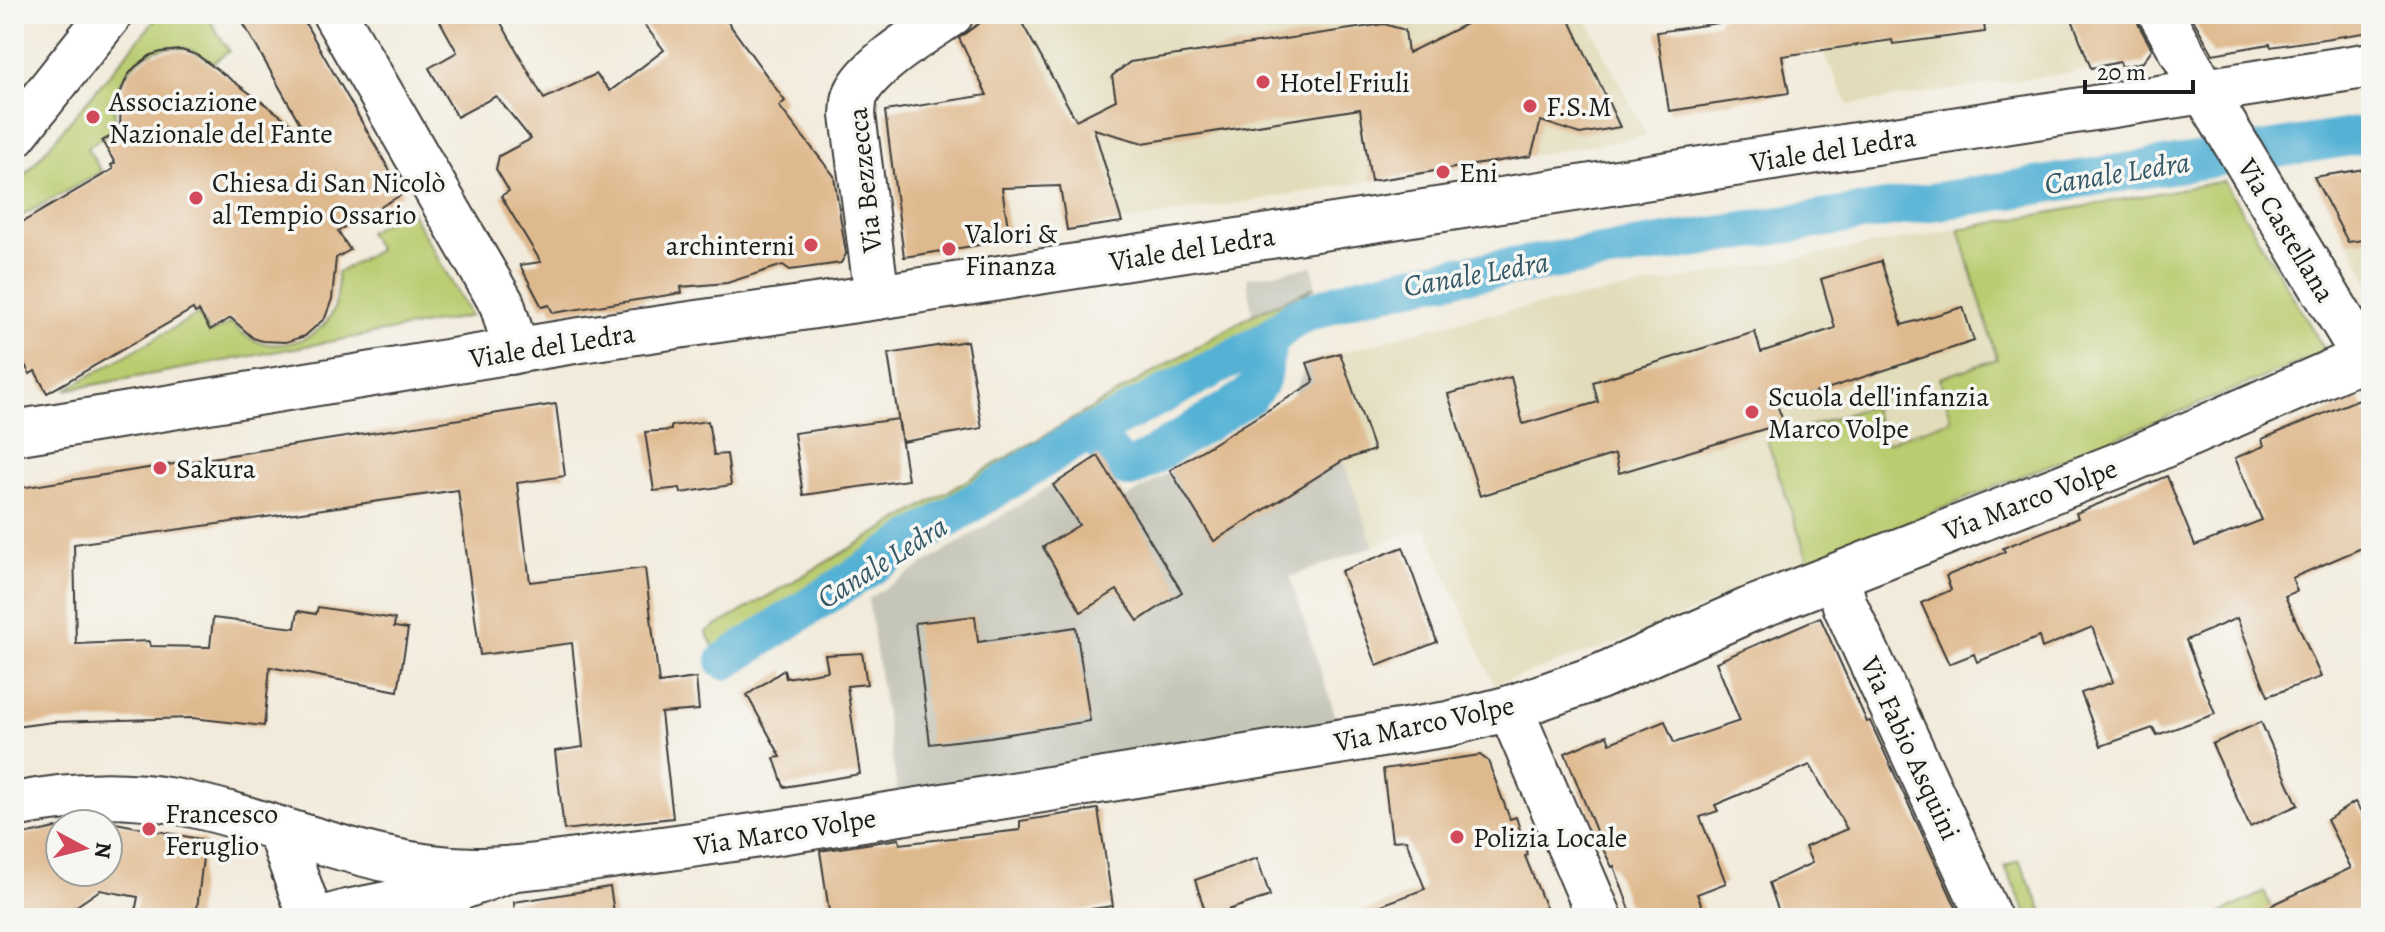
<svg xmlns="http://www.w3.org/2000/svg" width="2385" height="932" font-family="Alegreya,serif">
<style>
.built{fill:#e2dcba}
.industrial{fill:#c5c5b8}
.green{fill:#bacc6f;stroke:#6b7446;stroke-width:2}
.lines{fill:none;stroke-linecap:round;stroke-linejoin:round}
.canal{stroke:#57b2d5;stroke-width:38}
.building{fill:#dfb98e}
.minor-casing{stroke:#3c3b39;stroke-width:48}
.major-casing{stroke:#3c3b39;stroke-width:48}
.minor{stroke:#fff;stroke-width:44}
.major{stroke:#fff;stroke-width:44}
.poi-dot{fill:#d1495b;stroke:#f6f6f2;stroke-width:3}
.labels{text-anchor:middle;stroke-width:7;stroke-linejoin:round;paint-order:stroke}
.poi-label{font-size:28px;fill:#1c1c1c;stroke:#f6f6f2;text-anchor:start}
.street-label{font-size:28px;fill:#1c1c1c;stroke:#f6f6f2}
.water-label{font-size:30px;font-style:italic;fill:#345866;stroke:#f6f6f2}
</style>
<rect width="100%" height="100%" fill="#f6f6f2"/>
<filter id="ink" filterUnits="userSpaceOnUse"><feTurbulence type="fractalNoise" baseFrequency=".0125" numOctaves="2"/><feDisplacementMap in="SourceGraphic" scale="16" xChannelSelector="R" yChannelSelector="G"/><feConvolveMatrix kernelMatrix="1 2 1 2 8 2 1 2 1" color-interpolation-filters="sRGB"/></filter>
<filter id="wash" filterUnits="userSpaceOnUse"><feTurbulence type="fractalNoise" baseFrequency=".006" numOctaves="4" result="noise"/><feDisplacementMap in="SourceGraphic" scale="32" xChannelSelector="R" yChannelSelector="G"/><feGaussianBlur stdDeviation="1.8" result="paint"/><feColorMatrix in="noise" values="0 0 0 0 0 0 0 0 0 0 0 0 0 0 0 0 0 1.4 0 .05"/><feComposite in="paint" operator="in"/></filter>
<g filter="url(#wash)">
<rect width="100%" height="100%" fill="#f2ebdb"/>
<g class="built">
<path d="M1017,14H1584L1647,136L1122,222L1095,138L1057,88Z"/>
<path d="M1806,14H2139L2155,45L2143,62L1848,105Z"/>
<path d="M2371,168V285L2314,177Z"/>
<path d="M2224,181L2326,352L1616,643L1494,685L1426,527L1374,546L1307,363L1405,334L1474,317Z"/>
</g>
<g class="industrial">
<path d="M1313,266L1315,287L1252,315L1247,278Z"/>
<path d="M1307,363L1374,546L1290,577L1337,721L898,797L868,599L1098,456L1126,499L1293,395Z"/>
</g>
<g class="green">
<path d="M160,14H206L229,51L213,63C201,54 189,47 174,47C134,48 106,90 117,127L87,148L102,172L14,220V188Z"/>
<path d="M2224,181L2326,352L1809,563L1767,440L1872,406L1885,443L1952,420L1940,378L1997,359L1959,229Z"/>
<path d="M409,208L471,316L65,390L198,314L210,333L231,323C236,327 241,332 246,336C274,355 320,341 333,311C337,300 338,284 337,273L378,250L368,232Z"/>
<path d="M1315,287L1217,351L1089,426L719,658L706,632L1252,315Z"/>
<path d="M2019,860L2046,918H2029L2005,867Z"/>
<path d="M2264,892L2276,918H2212Z"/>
</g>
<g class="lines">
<g class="canal">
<path d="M1088,434L1269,339"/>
<path d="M725,661L912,540L1070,443L1088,434L1096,436L1120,465L1130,469L1143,462L1249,396L1261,380L1269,339L1296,317L1357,296L1434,279L2371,134"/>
</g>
</g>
<g id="blocks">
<g class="building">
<path d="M238,14H300L403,194L338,231L350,250L336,258L332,299L325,318L305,336L286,342L263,341L253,338L231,318L210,330L199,311L195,313L193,309L47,393L35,371L30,374L14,345V227L113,169L111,165L115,163L102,141L120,132L121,91L128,75L135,67L151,55L161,52L181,50L197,55L306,134Z"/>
<path d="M436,14H496L544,99L596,74L610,91L664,50L636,14H722L785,101L779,106L834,176L846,254L841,263L790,270L783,265L727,283L681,287L682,293L553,313L549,305L542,307L520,265L541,262L501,196L509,191L496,169L499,156L531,139L496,96L457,117L429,68L457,52Z"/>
<path d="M992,14H1017L1076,120L1116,100L1112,76L1130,62L1384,24L1405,30L1408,53L1486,14H1567L1620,127L1580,134L1541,121L1531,156L1371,181L1360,109L1143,143L1094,129L1122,222L1067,230L1060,186L1002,188L1010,240L904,257L885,111L987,95L959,38Z"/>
<path d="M1741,14H1983L1985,32L1893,44L1892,40L1782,56L1789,93L1669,111L1657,32L1719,23V18Z"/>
<path d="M2070,14H2136L2139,26L2152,49L2143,62L2122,67L2120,62L2091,68Z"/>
<path d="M2190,14H2371V32L2271,47L2270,44L2213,54Z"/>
<path d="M2371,168V239L2348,242L2314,177Z"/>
<path d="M1881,261L1902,325L1963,307L1974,341L1777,405L1784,423L1619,473L1615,454L1480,496L1448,394L1511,377L1523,424L1598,402L1593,382L1755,332L1761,352L1835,328L1821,279Z"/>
<path d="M967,341L982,428L902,442L888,354Z"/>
<path d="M1340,353L1374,450L1344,460L1214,541L1170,470L1314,382L1307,363Z"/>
<path d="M2359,399L2371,421V544L2292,578L2297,591L2285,596L2321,677L2268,696L2237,618L2186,640L2215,714L2157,735L2153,728L2101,746L2081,693L2113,682L2092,627L2042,648L2039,637L1977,662L1974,654L1949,664L1921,603L1951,590L1946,576L2005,552L2003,548L2078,518L2076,513L2167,476L2195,546L2262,520L2235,458L2264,446L2262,439Z"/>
<path d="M556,404L565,476L517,483L530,582L645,568L659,683L696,678L699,710L661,713L673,818L564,830L555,751L583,747L572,643L480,655L458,490L74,544L76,644L149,641L150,646L210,647L213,618L295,628L298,611L316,614L318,607L395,619L394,627L408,629L398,691L270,667L264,726L192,718L53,722L14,727V489Z"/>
<path d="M898,419L908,480L803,495L794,433Z"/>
<path d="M708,421L714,455L727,454L731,485L681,493L680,488L654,491L645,432L671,430V426Z"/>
<path d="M1098,456L1182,592L1138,621L1117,590L1081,612L1043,547L1079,525L1053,485Z"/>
<path d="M1403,547L1437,642L1377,666L1341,571Z"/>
<path d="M975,616L978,642L1076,627L1090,721L990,737L930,744L915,623Z"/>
<path d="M1820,617L1867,722L1870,721L1961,918H1781L1769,883L1812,863L1805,847L1847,829L1810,765L1715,805L1718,811L1700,817L1726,883L1697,894L1707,918H1633L1614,866L1612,867L1604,851L1565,753L1607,735L1610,743L1665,721L1674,743L1740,721L1716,662Z"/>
<path d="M862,653L867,684L847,686L860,774L784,787L774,758L781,757L747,695L784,670L786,678L828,671L825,655Z"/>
<path d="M2261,722L2298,805L2250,827L2212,744Z"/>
<path d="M1480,755L1488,761L1510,819L1516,817L1528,855L1525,856L1550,918H1355L1354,915L1425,889L1406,840L1392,841L1383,769Z"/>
<path d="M2355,802L2371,827V918H2245L2351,868L2327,820Z"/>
<path d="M1098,809L1113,906L1069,912L1070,918H830L820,851L899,839L900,844L1020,830V821Z"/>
<path d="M90,820H100L205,840L196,918H134L138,897L100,890L59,918H14V837L60,827V872H108V824H73Z"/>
<path d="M1257,858L1270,896L1207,917L1195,880Z"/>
<path d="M610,887L615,918H515L514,902Z"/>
</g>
</g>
</g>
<g filter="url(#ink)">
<use href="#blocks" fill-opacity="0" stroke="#3c3b39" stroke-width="2"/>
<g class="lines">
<defs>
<g id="minor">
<path d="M335,14L502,304L511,334L510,352"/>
<path d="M2161,14L2204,91L2371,368"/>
<path d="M14,135L110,14"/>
<path d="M877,297L853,115C854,106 853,98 858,90C874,62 925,32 951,14"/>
<path d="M1837,577L1845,605L1989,918"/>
<path d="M1510,708L1600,918"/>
<path d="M279,830L311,918"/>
<path d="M326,918L347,912L451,891L509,870"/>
</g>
<g id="major">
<path d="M14,433L574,341L877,297L2371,65"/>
<path d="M14,805C68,794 119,791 174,801C276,820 373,871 479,870C530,869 581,860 632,853C707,843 781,832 856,820C1053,788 1251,757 1448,724L1510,708L1599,677L1749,610L2128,461L2371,355"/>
</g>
</defs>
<use href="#minor" class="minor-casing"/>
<use href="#major" class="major-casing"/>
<use href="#minor" class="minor"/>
<use href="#major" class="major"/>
</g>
</g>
<g class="poi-dot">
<circle cx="1263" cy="82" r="8"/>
<circle cx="1530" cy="106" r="8"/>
<circle cx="93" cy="117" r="8"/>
<circle cx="1443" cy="172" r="8"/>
<circle cx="196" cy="198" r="8"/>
<circle cx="811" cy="245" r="8"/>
<circle cx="949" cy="249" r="8"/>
<circle cx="1752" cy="412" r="8"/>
<circle cx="160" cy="468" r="8"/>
<circle cx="149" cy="829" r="8"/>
<circle cx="1457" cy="837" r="8"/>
</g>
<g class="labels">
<g class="poi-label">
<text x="1279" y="92">Hotel Friuli</text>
<text x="109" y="111">Associazione<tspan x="109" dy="32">Nazionale del Fante</tspan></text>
<text x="1546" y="116">F.S.M</text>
<text x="1459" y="182">Eni</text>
<text x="212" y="192">Chiesa di San Nicolò<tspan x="212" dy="32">al Tempio Ossario</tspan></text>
<text x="965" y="243">Valori &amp;<tspan x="965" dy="32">Finanza</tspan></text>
<text x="795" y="255" text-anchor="end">archinterni</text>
<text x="1768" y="406">Scuola dell'infanzia<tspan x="1768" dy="32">Marco Volpe</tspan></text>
<text x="176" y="478">Sakura</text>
<text x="165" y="823">Francesco<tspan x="165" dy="32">Feruglio</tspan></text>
<text x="1473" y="847">Polizia Locale</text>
</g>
<g class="street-label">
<text transform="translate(1833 149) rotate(-9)" y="10">Viale del Ledra</text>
<text transform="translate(864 180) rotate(-96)" y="10">Via Bezzecca</text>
<text transform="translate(2287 230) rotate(59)" y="10">Via Castellana</text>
<text transform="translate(1192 248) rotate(-9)" y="10">Viale del Ledra</text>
<text transform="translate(552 345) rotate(-9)" y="10">Viale del Ledra</text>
<text transform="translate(2030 499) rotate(-21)" y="10">Via Marco Volpe</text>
<text transform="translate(1424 723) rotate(-12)" y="10">Via Marco Volpe</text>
<text transform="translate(1911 748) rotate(65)" y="10">Via Fabio Asquini</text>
<text transform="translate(785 831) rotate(-9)" y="10">Via Marco Volpe</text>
</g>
<g class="water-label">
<text transform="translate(2117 173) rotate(-9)" y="10">Canale Ledra</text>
<text transform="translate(1476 274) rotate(-10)" y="10">Canale Ledra</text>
<text transform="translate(882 562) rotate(-32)" y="10">Canale Ledra</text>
</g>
</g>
<rect width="2385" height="932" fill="none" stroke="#f6f6f2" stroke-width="48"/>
<g transform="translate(84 848) rotate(97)"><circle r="38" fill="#f6f6f2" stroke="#9f9f9c" stroke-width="2"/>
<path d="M0-6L14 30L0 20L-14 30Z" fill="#d1495b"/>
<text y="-12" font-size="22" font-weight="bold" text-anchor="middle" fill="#1c1c1c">N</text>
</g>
<path d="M2085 80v12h108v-12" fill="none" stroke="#1c1c1c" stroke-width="4"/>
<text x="2097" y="80" font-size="24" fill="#1c1c1c" stroke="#f6f6f2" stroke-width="6" paint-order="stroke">20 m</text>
</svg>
